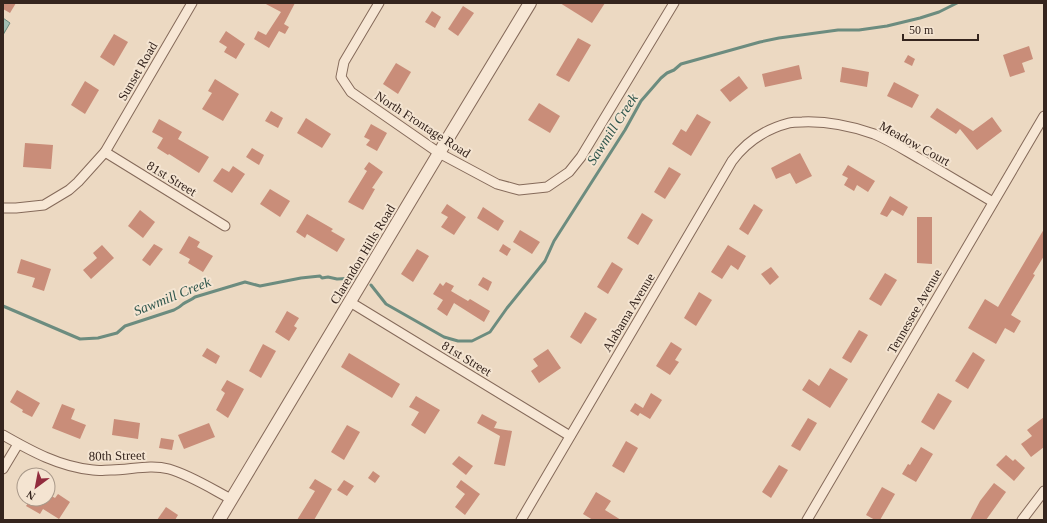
<svg xmlns="http://www.w3.org/2000/svg" width="1047" height="523" font-family="'Times New Roman',serif">
<style>
.water{fill:url(#water-ripples);stroke:#6c8c7f}
.lines{fill:none;stroke-linecap:round;stroke-linejoin:round}
.stream{stroke:#6c8c7f;stroke-width:3}
.building{fill:#c98d79}
.minor-casing{stroke:#856a5a;stroke-width:11}
.tertiary-casing{stroke:#856a5a;stroke-width:14}
.minor{stroke:#f7e7d5;stroke-width:9}
.tertiary{stroke:#f7e7d5;stroke-width:12}
.labels{text-anchor:middle;stroke-width:4;stroke-linejoin:round;paint-order:stroke}
.street-label{font-size:13px;fill:#35251e;stroke:#f4e4d1}
.water-label{font-size:14px;font-style:italic;fill:#2d554c;stroke:#f4e4d1}
</style>
<defs>
<pattern id="water-ripples" width="26" height="14" patternUnits="userSpaceOnUse"><rect width="26" height="14" fill="#a4bfb3"/><path d="M2 4q2-2 4 0t4 0M15 11q2-2 4 0t4 0" fill="none" stroke="#869b91"/></pattern>
</defs>
<rect width="100%" height="100%" fill="#ecd9c2"/>
<path class="water" d="M3,18L10,23L3,35Z"/>
<g class="lines">
<g class="stream">
<path d="M371,285L386,304L444,337L458,341H472L490,332L507,308L545,261L554,241L625,130L641,101L661,78L667,73L674,70L681,64L760,42L779,38L838,30H859L887,26L920,18L939,12L957,3"/>
<path d="M3,306L80,339L98,338L117,333L125,326L174,310C178,308 180,307 183,304C187,301 190,301 195,297L245,282L260,286L301,278L320,276L322,278L328,277L337,279L357,278"/>
</g>
</g>
<g class="building">
<path d="M3,3H16L10,13L3,9Z"/>
<path d="M264,3H295L284,24L289,27L285,34L279,31L269,48L254,39L258,31L266,35L281,12Z"/>
<path d="M560,3H605L592,23Z"/>
<path d="M463,6L474,13L458,36L448,29Z"/>
<path d="M432,11L441,17L435,28L425,22Z"/>
<path d="M226,31L245,44L236,59L224,52L227,47L219,42Z"/>
<path d="M114,34L128,42L114,66L100,57Z"/>
<path d="M578,38L591,45L569,82L556,75Z"/>
<path d="M1029,46L1033,59L1022,63L1025,72L1010,77L1003,55Z"/>
<path d="M908,55L915,59L912,66L904,62Z"/>
<path d="M396,63L411,72L398,94L383,84Z"/>
<path d="M799,65L802,79L765,87L762,74Z"/>
<path d="M842,67L869,72L867,87L840,82Z"/>
<path d="M739,76L748,88L730,102L720,90Z"/>
<path d="M215,79L239,94L223,121L202,109L212,93L208,91Z"/>
<path d="M85,81L99,90L85,114L71,105Z"/>
<path d="M894,82L919,95L912,108L887,96Z"/>
<path d="M539,103L560,116L550,133L528,120Z"/>
<path d="M937,108L973,131L992,117L1002,131L977,150L960,129L956,134L930,117Z"/>
<path d="M271,111L283,118L278,128L265,121Z"/>
<path d="M697,114L711,122L691,156L672,144L681,129L686,132Z"/>
<path d="M306,118L331,134L322,148L297,133Z"/>
<path d="M159,119L182,132L178,139L209,157L199,173L169,154L168,155L157,148L163,138L152,132Z"/>
<path d="M371,124L387,133L377,151L366,145L370,140L364,137Z"/>
<path d="M25,143L53,145L51,169L23,167Z"/>
<path d="M252,148L264,155L259,165L246,157Z"/>
<path d="M800,153L812,176L796,184L790,173L776,179L771,168Z"/>
<path d="M369,162L383,172L372,188L375,189L363,210L348,202L367,171L364,169Z"/>
<path d="M848,165L875,181L868,192L857,185L854,191L844,185L848,178L842,175Z"/>
<path d="M233,166L245,174L232,193L213,181L222,168L229,172Z"/>
<path d="M669,167L681,174L665,199L654,192Z"/>
<path d="M270,189L290,201L280,217L260,204Z"/>
<path d="M890,196L908,207L903,216L892,210L887,217L880,214Z"/>
<path d="M447,204L466,217L454,235L441,227L448,217L441,213Z"/>
<path d="M754,204L763,210L748,235L739,229Z"/>
<path d="M483,207L504,221L498,231L477,218Z"/>
<path d="M140,210L155,222L143,238L128,226Z"/>
<path d="M642,213L653,220L638,245L627,238Z"/>
<path d="M307,214L333,229L331,231L345,239L337,252L307,234L305,238L296,232Z"/>
<path d="M917,217H932V264L917,263Z"/>
<path d="M1044,229V256L1033,274L1035,275L1011,315L1021,321L1014,333L1005,328L996,344L968,328L985,299L998,307Z"/>
<path d="M520,230L540,242L532,254L513,242Z"/>
<path d="M189,236L200,242L197,247L213,256L203,272L188,263L190,259L179,253Z"/>
<path d="M154,244L163,249L150,266L142,260Z"/>
<path d="M503,244L511,249L507,256L499,251Z"/>
<path d="M102,245L114,258L91,279L83,270L97,258L93,253Z"/>
<path d="M728,245L746,256L738,270L731,265L722,279L711,272Z"/>
<path d="M417,249L429,256L413,282L401,274Z"/>
<path d="M21,259L51,269L44,291L32,287L35,278L17,273Z"/>
<path d="M612,262L623,269L608,294L597,287Z"/>
<path d="M771,267L779,277L770,285L761,274Z"/>
<path d="M885,273L897,280L881,306L869,299Z"/>
<path d="M483,277L492,282L488,291L478,285Z"/>
<path d="M446,282L454,286L451,291L468,301L470,299L490,311L484,322L454,303L447,316L437,309L443,300L433,294L440,283L443,286Z"/>
<path d="M699,292L712,300L696,326L684,318Z"/>
<path d="M287,311L299,318L294,326L297,328L289,341L275,332Z"/>
<path d="M585,312L597,319L581,344L570,337Z"/>
<path d="M859,330L868,335L851,363L842,358Z"/>
<path d="M671,342L682,349L675,360L679,362L670,375L656,366Z"/>
<path d="M263,344L276,351L261,378L249,371Z"/>
<path d="M207,348L220,356L216,364L202,356Z"/>
<path d="M548,349L561,368L539,383L531,371L538,366L533,359Z"/>
<path d="M973,352L985,360L968,389L955,381Z"/>
<path d="M349,353L400,384L392,398L341,367Z"/>
<path d="M830,368L848,379L830,408L802,390L809,379L819,386Z"/>
<path d="M227,380L244,389L228,418L216,410L225,393L221,390Z"/>
<path d="M17,390L40,403L32,417L22,412L23,410L10,402Z"/>
<path d="M651,393L662,400L650,419L640,413L638,416L630,411L635,403L643,408Z"/>
<path d="M938,393L952,401L934,430L921,422Z"/>
<path d="M416,396L440,410L425,434L411,425L419,412L409,407Z"/>
<path d="M62,404L75,409L71,419L86,425L80,439L52,428Z"/>
<path d="M482,414L497,422L494,428L512,431L505,466L494,464L500,436L477,423Z"/>
<path d="M1044,417V447L1031,457L1021,444L1032,436L1027,430Z"/>
<path d="M808,418L817,423L800,451L791,446Z"/>
<path d="M114,419L140,423L138,439L112,435Z"/>
<path d="M209,423L215,437L184,449L178,435Z"/>
<path d="M347,425L360,432L344,460L331,452Z"/>
<path d="M161,438L174,440L172,450L159,448Z"/>
<path d="M626,441L638,448L624,473L612,466Z"/>
<path d="M921,447L933,454L916,482L902,474L908,464L910,465Z"/>
<path d="M1006,455L1013,461L1015,459L1025,468L1014,481L996,465Z"/>
<path d="M459,456L473,466L466,475L452,464Z"/>
<path d="M779,465L788,470L771,498L762,492Z"/>
<path d="M373,471L380,476L375,483L368,478Z"/>
<path d="M315,479L332,489L314,520H297L315,491L309,488Z"/>
<path d="M344,480L354,486L347,496L337,490Z"/>
<path d="M461,480L480,494L465,515L455,507L465,494L456,487Z"/>
<path d="M994,483L1006,492L986,520H970L980,501Z"/>
<path d="M882,487L895,494L880,520H875L866,515Z"/>
<path d="M596,492L611,501L605,510L621,520H593L583,514Z"/>
<path d="M48,494L55,498L58,494L70,502L59,519L43,509L40,514L26,506L31,499H48Z"/>
<path d="M166,507L178,515L175,520H157Z"/>
</g>
<g class="lines">
<defs>
<g id="minor">
<path d="M379,3L344,62L341,77L351,92L439,153L497,184L519,190L547,187L569,172L581,157L674,3"/>
<path d="M105,152L225,226"/>
<path d="M3,208H16L44,205L69,190L78,182L105,152L192,3"/>
<path d="M350,302L570,436"/>
<path d="M3,435C31,451 60,467 93,470C99,471 105,470 111,470C130,470 150,464 169,469C190,475 212,489 231,499"/>
<path d="M3,469L18,444"/>
<path d="M521,520L732,161C746,142 766,129 789,123C793,122 798,122 802,122C826,121 851,126 874,134C891,141 906,151 922,160C946,174 969,188 993,202"/>
<path d="M807,520L1044,116"/>
<path d="M1022,520L1044,491"/>
</g>
<path id="tertiary" d="M219,520L439,153L530,3"/>
</defs>
<use href="#minor" class="minor-casing"/>
<use href="#tertiary" class="tertiary-casing"/>
<use href="#minor" class="minor"/>
<use href="#tertiary" class="tertiary"/>
</g>
<g class="labels">
<g class="street-label">
<text transform="translate(137 71) rotate(-60)" y="5">Sunset Road</text>
<text transform="translate(423 124) rotate(33)" y="5">North Frontage Road</text>
<text transform="translate(915 143) rotate(29)" y="5">Meadow Court</text>
<text transform="translate(172 178) rotate(31)" y="5">81st Street</text>
<text transform="translate(362 254) rotate(-59)" y="5">Clarendon Hills Road</text>
<text transform="translate(914 311) rotate(-60)" y="5">Tennessee Avenue</text>
<text transform="translate(628 312) rotate(-59)" y="5">Alabama Avenue</text>
<text transform="translate(467 358) rotate(31)" y="5">81st Street</text>
<text transform="translate(117 455) rotate(-1)" y="5">80th Street</text>
</g>
<g class="water-label">
<text transform="translate(612 129) rotate(-57)" y="5">Sawmill Creek</text>
<text transform="translate(172 296) rotate(-22)" y="5">Sawmill Creek</text>
</g>
</g>
<rect width="1047" height="523" fill="none" stroke="#35251e" stroke-width="8"/>
<g transform="translate(36 487) rotate(212)"><circle r="19" fill="#f4e4d1" stroke="#a89889"/>
<path d="M0-3L7 15L0 10L-7 15Z" fill="#922c3d"/>
<text y="-6" font-size="11" font-weight="bold" text-anchor="middle" fill="#35251e">N</text>
</g>
<path d="M903 34v6h75v-6" fill="none" stroke="#35251e" stroke-width="2"/>
<text x="909" y="34" font-size="12" fill="#35251e" stroke="#f4e4d1" stroke-width="3" paint-order="stroke">50 m</text>
</svg>
